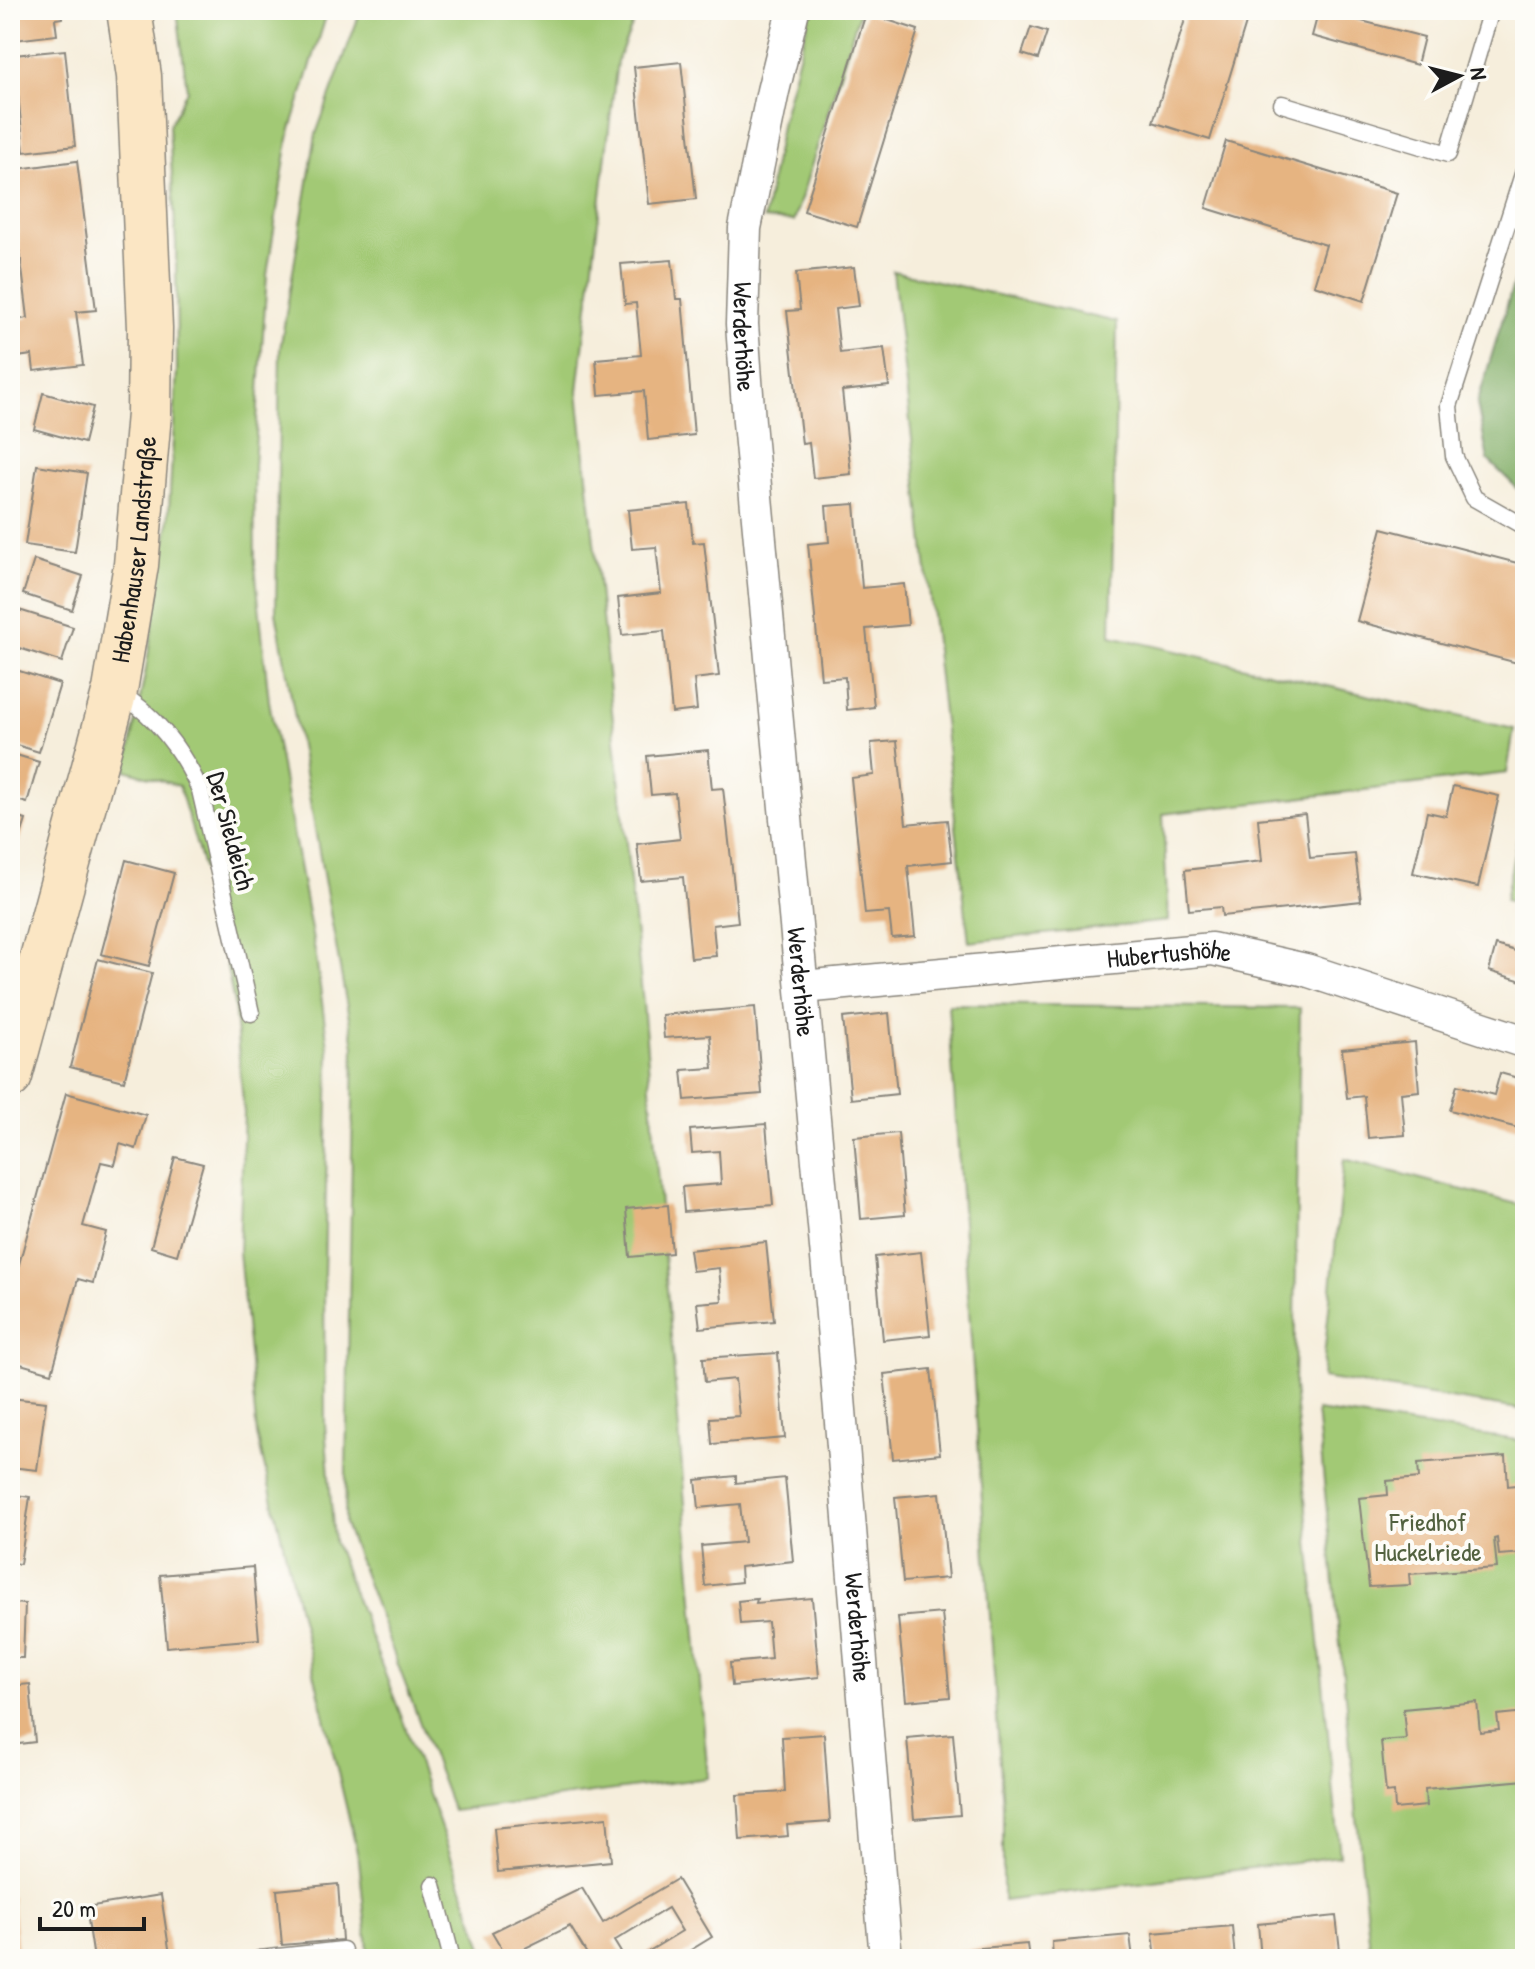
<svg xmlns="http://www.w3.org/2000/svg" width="1535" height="1969" font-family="'Patrick Hand',sans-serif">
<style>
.green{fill:#a2c974;stroke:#5f7248;stroke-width:2}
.forest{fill:#81ad66;stroke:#4e6441;stroke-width:2}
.building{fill:#e6b481}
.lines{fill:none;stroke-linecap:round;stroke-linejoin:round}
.lane-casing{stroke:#89857c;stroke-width:19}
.street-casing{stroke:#89857c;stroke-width:35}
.secondary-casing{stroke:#89857c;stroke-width:47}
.lane{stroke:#fff;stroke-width:16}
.street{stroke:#fff;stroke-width:32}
.secondary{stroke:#fbe6c4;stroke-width:44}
.labels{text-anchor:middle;stroke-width:8;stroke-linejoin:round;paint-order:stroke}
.street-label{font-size:26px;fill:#1c1c1c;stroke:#fdfcf7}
.park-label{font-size:26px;fill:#52613f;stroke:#fdfcf7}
</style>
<rect width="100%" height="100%" fill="#fdfcf7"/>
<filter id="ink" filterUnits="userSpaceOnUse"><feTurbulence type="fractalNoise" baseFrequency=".0125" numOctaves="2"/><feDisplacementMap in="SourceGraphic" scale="16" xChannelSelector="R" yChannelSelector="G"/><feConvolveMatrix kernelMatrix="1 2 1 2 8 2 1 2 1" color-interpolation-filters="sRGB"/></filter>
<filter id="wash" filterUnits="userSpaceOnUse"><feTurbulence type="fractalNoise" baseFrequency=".006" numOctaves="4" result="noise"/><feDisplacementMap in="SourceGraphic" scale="32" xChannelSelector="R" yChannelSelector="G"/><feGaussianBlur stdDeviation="1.8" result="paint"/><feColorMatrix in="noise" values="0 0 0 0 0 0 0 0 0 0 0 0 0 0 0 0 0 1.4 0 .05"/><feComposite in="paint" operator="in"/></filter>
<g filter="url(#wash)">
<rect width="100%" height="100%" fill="#f6eedc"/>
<g class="green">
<path d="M177,10H328L288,139L267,275L254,465L255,566L269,701L316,957L329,1055L324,1275L325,1424L334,1541L405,1726L487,1959H369L359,1860L257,1435L239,1252L244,1113L234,1003L215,908L179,786L126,770L146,669L168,527L177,370L176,244L169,126L187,90Z"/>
<path d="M361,10H639L617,61L578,391L643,1003L708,1778L453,1811L345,1524L354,1046L276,612L280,349L316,134Z"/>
<path d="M811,10H860L794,221L764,219L782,120Z"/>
<path d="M893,271L1117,322L1111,636L1514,729L1507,773L1163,814L1168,921L969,942Z"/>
<path d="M1525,800V905L1505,900Z"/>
<path d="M948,1004L1300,1008L1294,1387L1340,1856L1003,1901V1806Z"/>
<path d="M1344,1159L1525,1206V1410L1322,1378Z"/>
<path d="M1317,1411L1525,1441V1959H1371Z"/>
</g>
<path class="forest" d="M1525,245V496L1488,460L1477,404Z"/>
<g id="blocks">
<g class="building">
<path d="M12,10H62L63,18L55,19L57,35L15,40Z"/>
<path d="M980,10H1003L1001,17Z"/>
<path d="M1188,10H1250L1210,140L1153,122Z"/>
<path d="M1319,10L1424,37L1417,65L1312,36Z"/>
<path d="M866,13L918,30L857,227L804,211Z"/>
<path d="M1031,27L1047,32L1038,59L1022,54Z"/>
<path d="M65,50L75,146L24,152L14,55Z"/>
<path d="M681,62L696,199L649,204L634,67Z"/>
<path d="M1226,141L1397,193L1364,301L1314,285L1326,245L1206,208Z"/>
<path d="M77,161L96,310L76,312L83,365L34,371L32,355L10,358V321L28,318L10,170Z"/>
<path d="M672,260L676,299H682L694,435L648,440L644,391L599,395L596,359L641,355L636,303L625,304L621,264Z"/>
<path d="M854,267L859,306L835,309L840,353L884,348L889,386L842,391L851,474L813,478L809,443L802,444L787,311L800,310L796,273Z"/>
<path d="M43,393L93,407L84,443L34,429Z"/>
<path d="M37,465L87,473L75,552L25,545Z"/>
<path d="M689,504L693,543L704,542L719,676L694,679L697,710L672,713L664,631L622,635L618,598L661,593L656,547L632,549L628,510Z"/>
<path d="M855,504L862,588L904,584L908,625L866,629L874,707L847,710L845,677L821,679L808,544L829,542L826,506Z"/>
<path d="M1382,528L1525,565V665L1357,621Z"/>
<path d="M34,560L83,576L72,610L23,594Z"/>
<path d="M19,610L73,627L62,662L10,645Z"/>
<path d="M10,668L60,684L39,752L10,743Z"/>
<path d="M897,741L906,824L947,820L952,861L908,866L915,936L892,938L889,912L865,914L851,778L874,775L871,743Z"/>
<path d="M708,750L712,789L723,788L738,922L713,925L716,956L691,958L683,877L641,881L637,844L680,839L675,793L651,795L647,756Z"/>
<path d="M10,753L39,762L27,803L10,798Z"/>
<path d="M1453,786L1499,796L1478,887L1413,873L1427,812L1446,816Z"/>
<path d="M1305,814L1310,858L1355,854L1361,901L1222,916L1221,907L1189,910L1185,870L1262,861L1258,819Z"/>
<path d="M10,815L26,820L15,854L10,852Z"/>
<path d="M126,860L174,873L149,966L101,954Z"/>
<path d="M1496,945L1525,954V982L1489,971Z"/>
<path d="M98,959L152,973L124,1081L70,1067Z"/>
<path d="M755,1007L762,1094L685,1100L682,1070L713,1068L710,1035L664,1038L662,1015Z"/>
<path d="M889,1013L897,1094L851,1099L843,1018Z"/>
<path d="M1415,1042L1419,1091L1401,1093L1405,1135L1368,1138L1364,1096L1347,1098L1342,1049Z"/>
<path d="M1500,1073L1525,1080V1130L1450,1110L1457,1085L1494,1095Z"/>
<path d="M66,1093L146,1115L136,1149L120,1144L115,1165L101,1162L83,1226L106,1232L93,1283L78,1279L52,1373L10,1361V1297Z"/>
<path d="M766,1124L773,1205L684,1212L682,1187L721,1184L719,1151L692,1153L690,1130Z"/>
<path d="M898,1133L905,1215L861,1219L854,1137Z"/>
<path d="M1524,1153L1525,1154V1174L1519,1173Z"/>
<path d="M175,1157L203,1164L177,1255L151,1247Z"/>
<path d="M668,1205L672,1253L630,1257L626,1209Z"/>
<path d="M766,1242L774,1321L700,1328L697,1303L722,1301L719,1268L692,1271L689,1250Z"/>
<path d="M921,1252L930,1335L883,1340L875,1257Z"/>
<path d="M778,1353L785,1438L712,1444L710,1418L739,1416L735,1379L705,1382L703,1358Z"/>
<path d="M931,1369L940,1454L893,1459L884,1374Z"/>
<path d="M10,1398L46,1402L37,1470L10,1467Z"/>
<path d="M1506,1456L1508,1486L1525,1484L1524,1553L1499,1555L1497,1538L1494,1539L1497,1568L1409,1574L1410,1585L1369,1587L1359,1498L1388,1495L1387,1481L1419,1478L1418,1463Z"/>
<path d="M736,1476V1483L785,1478L793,1561L740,1567L741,1582L705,1586L701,1546L744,1542L740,1504L699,1508L696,1480Z"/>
<path d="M940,1493L948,1578L903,1582L895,1497Z"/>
<path d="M10,1494L30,1497L20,1564L10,1563Z"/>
<path d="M253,1567L259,1639L167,1647L160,1575Z"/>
<path d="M812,1598L819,1677L732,1686L730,1663L771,1659L768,1622L740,1624L738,1601L757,1599L756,1603Z"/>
<path d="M10,1603L25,1604L23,1658H10Z"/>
<path d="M942,1613L950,1697L906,1701L898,1617Z"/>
<path d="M30,1684L35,1742L10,1745V1686Z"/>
<path d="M1477,1702L1480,1732L1499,1730L1497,1715L1525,1712V1780L1425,1789L1426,1806L1395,1809L1394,1792L1386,1793L1381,1741L1406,1739L1403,1709Z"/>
<path d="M824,1734L830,1822L787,1825L788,1836L740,1840L737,1795L785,1792L782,1737Z"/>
<path d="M953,1734L960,1815L914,1819L907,1738Z"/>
<path d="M607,1817L611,1861L498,1872L494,1828Z"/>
<path d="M677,1879L712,1937L676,1959H636L682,1931L668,1908L614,1941L625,1959H590L570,1926L507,1957L492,1932L582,1888L603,1923Z"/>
<path d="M338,1884L342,1940L282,1945L277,1890Z"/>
<path d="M161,1895L170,1955L143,1959H94L86,1907Z"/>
<path d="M10,1897H12L19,1959H10Z"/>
<path d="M1336,1916L1341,1959H1261L1258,1924Z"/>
<path d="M1232,1926L1235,1959H1156L1153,1933Z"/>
<path d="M1130,1935L1133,1959H1053L1052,1942Z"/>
<path d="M1027,1944L1029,1959H949L948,1951Z"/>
</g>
</g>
</g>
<g filter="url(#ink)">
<use href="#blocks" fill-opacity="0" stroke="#89857c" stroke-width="2"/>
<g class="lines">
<defs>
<g id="lane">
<path d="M1282,104L1448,154L1491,10"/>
<path d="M1525,168L1449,406L1454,456L1474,498L1525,527"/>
<path d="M116,691C154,713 182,750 200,790L251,1013"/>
<path d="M433,1885L452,1959"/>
<path d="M260,1959L343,1950"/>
</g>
<g id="street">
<path id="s1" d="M793,10L773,91L745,228L742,324L749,422L829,1279L886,1959"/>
<path id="s2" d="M803,987L1212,949L1306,970L1525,1042"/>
</g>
<g id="secondary">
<path id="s3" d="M10,1076L115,690L136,565L149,414L150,328L139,76L129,10"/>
</g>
</defs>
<use href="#lane" class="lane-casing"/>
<use href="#street" class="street-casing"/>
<use href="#secondary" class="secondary-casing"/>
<use href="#lane" class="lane"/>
<use href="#street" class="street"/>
<use href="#secondary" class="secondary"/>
</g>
</g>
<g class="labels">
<g class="street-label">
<text dy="9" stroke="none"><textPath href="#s1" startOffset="332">Werderhöhe</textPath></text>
<text dy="9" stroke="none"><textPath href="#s3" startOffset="542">Habenhauser Landstraße</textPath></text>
<text transform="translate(231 831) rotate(75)" y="9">Der Sieldeich</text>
<text dy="9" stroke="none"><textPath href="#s2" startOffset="368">Hubertushöhe</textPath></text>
<text dy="9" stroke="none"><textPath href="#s1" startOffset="980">Werderhöhe</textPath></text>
<text dy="9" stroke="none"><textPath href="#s1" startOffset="1628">Werderhöhe</textPath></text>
</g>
<g class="park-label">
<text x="1428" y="1531">Friedhof<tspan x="1428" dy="30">Huckelriede</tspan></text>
</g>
</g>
<rect width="1535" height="1969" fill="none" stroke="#fdfcf7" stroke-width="40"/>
<g transform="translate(1459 76) rotate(83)" stroke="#fdfcf7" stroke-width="6" paint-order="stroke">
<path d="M0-6L14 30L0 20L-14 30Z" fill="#1c1c1c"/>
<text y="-12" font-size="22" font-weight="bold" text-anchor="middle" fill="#1c1c1c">N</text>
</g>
<path d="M40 1917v12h104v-12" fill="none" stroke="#1c1c1c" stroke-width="4"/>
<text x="52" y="1917" font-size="24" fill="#1c1c1c" stroke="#fdfcf7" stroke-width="6" paint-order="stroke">20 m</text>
</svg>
